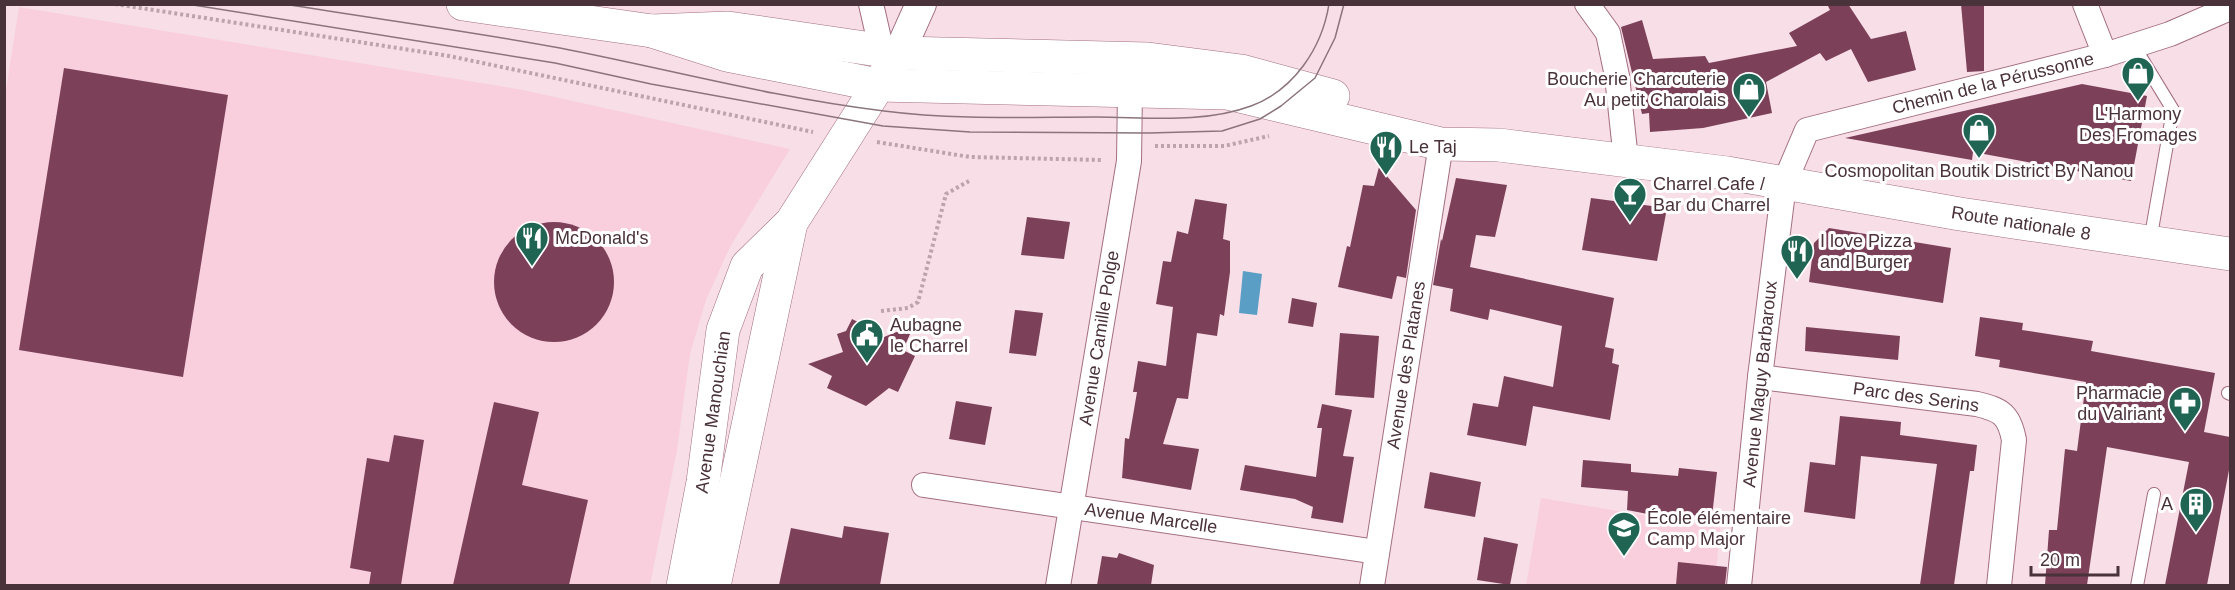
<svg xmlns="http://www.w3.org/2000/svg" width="2235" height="590" font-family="Helvetica,sans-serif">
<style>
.built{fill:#f9cfde}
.water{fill:#5a9ec5}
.building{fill:#7d4059}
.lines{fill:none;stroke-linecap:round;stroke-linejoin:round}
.service-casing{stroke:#a46e83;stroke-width:14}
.minor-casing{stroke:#a46e83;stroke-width:26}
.tertiary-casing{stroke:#a46e83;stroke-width:32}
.secondary-casing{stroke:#a46e83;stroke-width:34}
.path{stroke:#bca4ad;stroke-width:4;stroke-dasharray:3 3;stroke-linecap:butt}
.service{stroke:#fff;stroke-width:12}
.minor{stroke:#fff;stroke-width:24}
.tertiary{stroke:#fff;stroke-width:30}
.secondary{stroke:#fff;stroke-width:33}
.tram{stroke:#8c747d;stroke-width:1.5}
.labels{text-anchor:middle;stroke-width:6;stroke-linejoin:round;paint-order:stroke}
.poi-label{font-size:18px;fill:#4a323b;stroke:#fff;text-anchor:start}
.street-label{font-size:18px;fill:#4a323b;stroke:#fff}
</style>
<rect width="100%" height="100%" fill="#f7dee7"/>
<g class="built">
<path d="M19,7L523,90L790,149L730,247L706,300L690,354L677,450L650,585L5,586L4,103Z"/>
<path d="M1541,498L1720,528L1715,585L1526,586Z"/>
</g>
<path class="water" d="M1243,271L1262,274L1257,315L1239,313Z"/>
<g class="building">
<path d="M1827,4H1848L1871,39L1906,31L1916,70L1868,82L1851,49L1826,61L1820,53L1766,82L1772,113L1703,128L1650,132L1649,113L1642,114L1621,27L1642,20L1653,59L1705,56L1709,63L1797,46L1789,33L1830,10Z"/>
<path d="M1961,4H1984V71L1967,72Z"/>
<path d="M64,68L228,95L183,377L19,350Z"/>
<path d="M2082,84L2147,96L2131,181L1973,152L1972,160L1845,138Z"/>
<path d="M1379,167L1416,210L1406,278L1397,276L1392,299L1338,287L1347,246L1350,247L1363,185L1374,186Z"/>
<path d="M1456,178L1507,185L1495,237L1476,235L1470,267L1614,298L1605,347L1614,349L1612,363L1619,365L1610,420L1533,406L1526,446L1467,435L1473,403L1498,407L1504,376L1553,387L1562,326L1490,309L1488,320L1450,311L1453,289L1433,285L1441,239L1442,241Z"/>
<path d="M1591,198L1667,208L1657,261L1582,250Z"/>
<path d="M1195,199L1227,204L1223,239L1230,241V272L1224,316L1220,314L1217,336L1197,333L1188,399L1177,398L1163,444L1199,449L1191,490L1122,478L1125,438L1129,439L1137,392H1133L1138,361L1166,366L1173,307L1156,304L1163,261L1171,262L1177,231L1188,234Z"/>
<path d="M1027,217L1070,222L1064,259L1021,255Z"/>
<circle cx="554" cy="282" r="60"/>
<path d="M1829,228L1951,248L1943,303L1809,282L1814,243Z"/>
<path d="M1292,298L1317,303L1313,327L1288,323Z"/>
<path d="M1015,310L1043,313L1036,356L1009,353Z"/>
<path d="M1980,317L2023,323L2022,330L2093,341L2091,351L2215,373L2204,432L2230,437V465L2207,585H2165L2189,462L2107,447L2087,585H2045L2049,530H2057L2065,449L2077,451L2086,382L1999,367L2000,360L1975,356Z"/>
<path d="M852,319L864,325L873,322L879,339L914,325L903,350L915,356L898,392L889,388L866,406L827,388L832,376L808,364L843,352L837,334L846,331Z"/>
<path d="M1806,327L1900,336L1898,360L1805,351Z"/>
<path d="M1340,333L1379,336L1374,398L1335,395Z"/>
<path d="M956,401L992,407L985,445L949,439Z"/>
<path d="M494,402L539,412L522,485L588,500L569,585H453Z"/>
<path d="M1322,404L1352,410L1343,456L1354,457L1343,523L1311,518L1313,507L1295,499L1240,490L1245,465L1316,477L1322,428H1317Z"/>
<path d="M1840,416L1901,422L1900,435L1977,445L1974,471H1970L1954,585H1920L1937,464L1861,456L1855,519L1804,512L1810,462L1835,465Z"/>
<path d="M394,435L424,440L401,585H369L371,572L350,568L367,458L389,462Z"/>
<path d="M1583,460L1631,464V472L1678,476L1679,468L1717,472L1712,517L1658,512V516L1627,510L1628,491L1581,487Z"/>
<path d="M1430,472L1481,482L1475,517L1424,508Z"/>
<path d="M844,526L889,533L880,585H779L791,528L842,538Z"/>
<path d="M1484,537L1518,544L1510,585L1477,580Z"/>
<path d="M1119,553L1154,565L1151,585H1097L1102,556L1117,558Z"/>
<path d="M1678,562L1727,567L1725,585H1676Z"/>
</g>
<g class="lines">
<defs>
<g id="service">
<path d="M2134,46L2173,110L2150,241"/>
<path d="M2228,393L2230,394"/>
<path d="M2137,586L2154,494"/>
</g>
<g id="minor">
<path d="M871,4L882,52"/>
<path d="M1587,4L1608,33L1617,76L1626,160"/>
<path d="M2085,4L2105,55"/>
<path d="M1760,377L1977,404C2001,410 2009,414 2014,440L1999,586"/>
<path d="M924,485L1377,552"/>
<path d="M1058,586L1129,161L1130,90"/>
<path d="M1372,586L1441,144"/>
<path d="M1739,586L1760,377L1784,184L1807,130L2105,55L2170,34L2230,8"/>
</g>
<path id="tertiary" d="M899,53L921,4"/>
<g id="secondary">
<path d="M463,4L652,31L728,28L899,53L1148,59L1241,71L1333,96"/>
<path d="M652,31L727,55L878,85L1227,93L1441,144L1499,145L1727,173L1960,214L2230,254"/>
<path d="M683,586L703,482L723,330L747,266L791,223L890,67"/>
<path d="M714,586L791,223"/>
</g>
</defs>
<use href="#service" class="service-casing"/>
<use href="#minor" class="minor-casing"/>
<use href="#tertiary" class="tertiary-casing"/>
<use href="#secondary" class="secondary-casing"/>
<g class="path">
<path d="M115,4L449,56L813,132"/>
<path d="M877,142L970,157L1102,160"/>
<path d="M1155,146H1224L1269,136"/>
<path d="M881,311L908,308L918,302L946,194L969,181"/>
</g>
<use href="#service" class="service"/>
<use href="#minor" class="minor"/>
<use href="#tertiary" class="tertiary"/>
<use href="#secondary" class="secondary"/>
<g class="tram">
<path d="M187,4L555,63L651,84L883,126L970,132L1149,133L1222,131L1260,119L1281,106L1315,78L1335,38L1344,4"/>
<path d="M284,4C376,19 469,31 560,48C668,69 775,98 884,111C954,120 1026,117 1096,117C1146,117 1203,124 1251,106C1294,90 1322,48 1329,4"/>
</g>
</g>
<defs>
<symbol id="shop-pin" viewBox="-11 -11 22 30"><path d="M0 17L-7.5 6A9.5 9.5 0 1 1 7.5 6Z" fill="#206454" stroke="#fff"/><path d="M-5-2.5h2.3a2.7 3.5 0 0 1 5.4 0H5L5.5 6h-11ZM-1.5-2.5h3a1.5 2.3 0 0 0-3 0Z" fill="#fff"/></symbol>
<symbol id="restaurant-pin" viewBox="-11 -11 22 30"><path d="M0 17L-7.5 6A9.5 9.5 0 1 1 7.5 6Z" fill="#206454" stroke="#fff"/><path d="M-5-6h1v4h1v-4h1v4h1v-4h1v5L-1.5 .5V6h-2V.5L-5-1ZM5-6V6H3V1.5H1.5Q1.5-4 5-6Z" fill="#fff"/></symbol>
<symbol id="bar-pin" viewBox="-11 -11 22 30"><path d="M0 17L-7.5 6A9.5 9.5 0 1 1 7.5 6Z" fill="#206454" stroke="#fff"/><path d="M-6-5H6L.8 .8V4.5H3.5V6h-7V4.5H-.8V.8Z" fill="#fff"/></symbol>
<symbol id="civic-pin" viewBox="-11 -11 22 30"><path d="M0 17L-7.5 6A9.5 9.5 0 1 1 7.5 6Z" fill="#206454" stroke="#fff"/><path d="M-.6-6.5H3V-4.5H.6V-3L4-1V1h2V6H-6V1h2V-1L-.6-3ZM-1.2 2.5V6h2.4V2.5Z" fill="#fff"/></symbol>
<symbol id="pharmacy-pin" viewBox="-11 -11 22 30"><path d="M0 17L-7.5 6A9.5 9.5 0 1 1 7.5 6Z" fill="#206454" stroke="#fff"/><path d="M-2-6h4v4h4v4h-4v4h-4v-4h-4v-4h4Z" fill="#fff"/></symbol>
<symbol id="building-pin" viewBox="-11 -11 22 30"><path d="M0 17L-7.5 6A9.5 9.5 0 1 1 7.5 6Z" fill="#206454" stroke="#fff"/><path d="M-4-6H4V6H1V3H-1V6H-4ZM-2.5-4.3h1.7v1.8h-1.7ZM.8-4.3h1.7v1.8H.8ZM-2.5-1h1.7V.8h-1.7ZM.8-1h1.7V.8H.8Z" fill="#fff"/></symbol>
<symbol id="school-pin" viewBox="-11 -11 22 30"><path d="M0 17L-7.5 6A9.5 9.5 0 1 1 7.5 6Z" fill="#206454" stroke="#fff"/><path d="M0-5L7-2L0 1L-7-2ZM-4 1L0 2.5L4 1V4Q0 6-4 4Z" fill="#fff"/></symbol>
</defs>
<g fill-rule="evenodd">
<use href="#shop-pin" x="2119" y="54" width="38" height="52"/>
<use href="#shop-pin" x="1730" y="70" width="38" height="52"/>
<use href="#shop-pin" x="1960" y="111" width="38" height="52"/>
<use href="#restaurant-pin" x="1367" y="128" width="38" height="52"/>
<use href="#bar-pin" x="1611" y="175" width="38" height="52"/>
<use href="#restaurant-pin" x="513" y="219" width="38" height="52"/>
<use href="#restaurant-pin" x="1778" y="232" width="38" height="52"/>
<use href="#civic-pin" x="848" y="316" width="38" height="52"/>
<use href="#pharmacy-pin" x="2166" y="384" width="38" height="52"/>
<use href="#building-pin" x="2177" y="485" width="38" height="52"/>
<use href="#school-pin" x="1605" y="509" width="38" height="52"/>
</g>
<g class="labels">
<g class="poi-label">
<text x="1726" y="85" text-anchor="end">Boucherie Charcuterie<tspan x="1726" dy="21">Au petit Charolais</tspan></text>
<text x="2138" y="120" text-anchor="middle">L'Harmony<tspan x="2138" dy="21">Des Fromages</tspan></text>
<text x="1409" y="153">Le Taj</text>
<text x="1979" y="177" text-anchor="middle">Cosmopolitan Boutik District By Nanou</text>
<text x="1653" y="190">Charrel Cafe /<tspan x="1653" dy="21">Bar du Charrel</tspan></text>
<text x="555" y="244">McDonald's</text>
<text x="1820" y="247">I love Pizza<tspan x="1820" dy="21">and Burger</tspan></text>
<text x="890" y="331">Aubagne<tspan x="890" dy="21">le Charrel</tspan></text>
<text x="2162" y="399" text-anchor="end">Pharmacie<tspan x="2162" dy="21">du Valriant</tspan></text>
<text x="2173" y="510" text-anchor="end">A</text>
<text x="1647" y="524">École élémentaire<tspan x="1647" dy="21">Camp Major</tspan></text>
</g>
<g class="street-label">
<text transform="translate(1993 83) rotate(-14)" y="6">Chemin de la Pérussonne</text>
<text transform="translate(2021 223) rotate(9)" y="6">Route nationale 8</text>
<text transform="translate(1099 338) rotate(-81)" y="6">Avenue Camille Polge</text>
<text transform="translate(1406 365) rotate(-81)" y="6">Avenue des Platanes</text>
<text transform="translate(1760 384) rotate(-84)" y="6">Avenue Maguy Barbaroux</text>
<text transform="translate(1916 397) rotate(8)" y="6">Parc des Serins</text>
<text transform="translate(713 412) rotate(-82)" y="6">Avenue Manouchian</text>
<text transform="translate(1151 518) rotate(8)" y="6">Avenue Marcelle</text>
</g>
</g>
<rect width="2235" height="590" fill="none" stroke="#4a323b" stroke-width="12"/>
<path d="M2031 566v9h87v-9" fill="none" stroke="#4a323b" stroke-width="3"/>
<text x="2040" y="566" font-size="18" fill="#4a323b" stroke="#ffffff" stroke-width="4.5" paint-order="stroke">20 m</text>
</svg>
